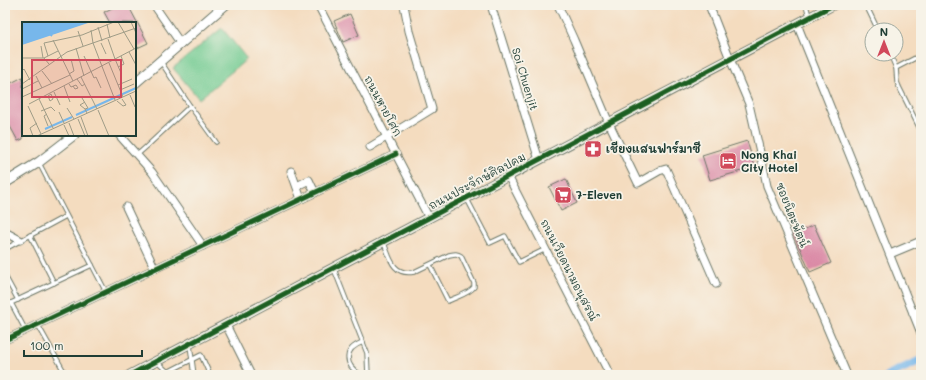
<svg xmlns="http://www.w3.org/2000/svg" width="926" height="380" font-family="Mali,'Playpen Sans Thai',sans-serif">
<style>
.green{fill:#72cb92;stroke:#488463}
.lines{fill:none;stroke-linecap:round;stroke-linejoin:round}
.canal{stroke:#77b7eb;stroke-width:8}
.building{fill:#da88a5}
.service-casing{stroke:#6a7565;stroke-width:5.5}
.minor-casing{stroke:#6a7565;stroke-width:9}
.tertiary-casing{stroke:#6a7565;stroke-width:11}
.service{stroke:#fff;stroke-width:3.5}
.minor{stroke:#fff;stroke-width:7}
.tertiary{stroke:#fff;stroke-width:9}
.cycleway-casing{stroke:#f7f3e8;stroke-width:8}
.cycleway{stroke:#1b5e20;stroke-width:5}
.labels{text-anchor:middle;stroke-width:3.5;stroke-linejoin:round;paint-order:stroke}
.street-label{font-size:11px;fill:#1f3d34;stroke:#f7f3e8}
.poi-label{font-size:11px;font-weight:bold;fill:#1f3d34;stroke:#f7f3e8;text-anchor:start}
.inset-river{fill:none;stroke:#77b7eb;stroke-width:2}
.inset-road{fill:none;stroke:#9f9c87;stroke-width:1}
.view{fill:#d1495b;fill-opacity:0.15;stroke:#d1495b;stroke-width:2}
.inset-edge{fill:none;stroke:#1f3d34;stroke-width:2}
</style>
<rect width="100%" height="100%" fill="#f7f3e8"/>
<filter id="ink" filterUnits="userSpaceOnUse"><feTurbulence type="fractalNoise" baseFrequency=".025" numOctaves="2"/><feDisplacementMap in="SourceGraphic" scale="8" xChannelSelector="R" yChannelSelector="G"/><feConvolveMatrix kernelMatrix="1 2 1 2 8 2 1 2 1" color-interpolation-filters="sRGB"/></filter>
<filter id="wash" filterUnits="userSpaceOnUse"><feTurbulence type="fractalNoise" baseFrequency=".012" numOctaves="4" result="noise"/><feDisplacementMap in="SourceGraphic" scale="16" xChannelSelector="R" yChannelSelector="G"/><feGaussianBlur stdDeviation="0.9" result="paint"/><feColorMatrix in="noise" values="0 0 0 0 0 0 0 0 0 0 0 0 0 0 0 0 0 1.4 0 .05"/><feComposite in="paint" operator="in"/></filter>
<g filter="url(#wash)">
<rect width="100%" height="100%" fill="#f4dcbf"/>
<path class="green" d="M222,28L247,59L199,99L173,68Z"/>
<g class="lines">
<path class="canal" d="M888,375L921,360"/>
</g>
<g id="blocks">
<g class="building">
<path d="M118,5H128L148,43L135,49V23H110L104,12Z"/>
<path d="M350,14L359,35L343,42L334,21Z"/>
<path d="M23,77V139L18,141L5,117V86Z"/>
<path d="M747,141L755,167L710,180L702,155Z"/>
<path d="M566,179L577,203L561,211L549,187Z"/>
<path d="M814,225L831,263L810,272L794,234Z"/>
</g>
</g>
</g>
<g filter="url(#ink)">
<use href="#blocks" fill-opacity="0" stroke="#6a7565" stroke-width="1"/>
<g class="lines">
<defs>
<g id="service">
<path d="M806,5L809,16"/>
<path d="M866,5L878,30"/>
<path d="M890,54L896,68L897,82L899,87L921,131"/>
<path d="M161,62L190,106L216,142"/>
<path d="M896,68L921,55"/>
<path d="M137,155L146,147L190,106"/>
<path d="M39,163L106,292"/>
<path d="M467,199L490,243L505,236L519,262L546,249"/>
<path d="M30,235L54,283"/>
<path d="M384,243C390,258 393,276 414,272L449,255C454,254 457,253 461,256L474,283V287C469,294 456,297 448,301L430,265"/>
<path d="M5,249L66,216"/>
<path d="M334,269L367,353L368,375"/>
<path d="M5,276L18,300"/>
<path d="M38,325L66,375"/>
<path d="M26,331L11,303L92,265"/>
<path d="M190,345L194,375"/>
<path d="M157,362L171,375"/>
<path d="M162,375L201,355L210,375"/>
<path d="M361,375C344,365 343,349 363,342"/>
</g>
<g id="minor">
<path d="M154,5L181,44"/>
<path d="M318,5L429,218"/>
<path d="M491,5L539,160"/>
<path d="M558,5L574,40L609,123L638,183L659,171L666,169L716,284"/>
<path d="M709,5L730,59L749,104L760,152L767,186L847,375"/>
<path d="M797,24L921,333"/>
<path d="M119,135L152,172L203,246"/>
<path d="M370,147L432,109L409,31L404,5"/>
<path d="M291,171L301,199"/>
<path d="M508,176L610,375"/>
<path d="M297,186L309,180L315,193"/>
<path d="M126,207L155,269"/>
<path d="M5,232L20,240"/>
<path d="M890,254L921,241"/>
<path d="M913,313L921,310"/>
<path d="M226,325L251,375"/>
<path d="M5,340L396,154"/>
</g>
<g id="tertiary">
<path d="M135,83L225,5"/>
<path d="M5,183L39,162L74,135"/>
<path d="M130,375L833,5"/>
</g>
</defs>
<use href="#service" class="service-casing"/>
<use href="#minor" class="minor-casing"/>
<use href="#tertiary" class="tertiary-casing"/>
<use href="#service" class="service"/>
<use href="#minor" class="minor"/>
<use href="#tertiary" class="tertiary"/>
<defs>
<g id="cycleway">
<path d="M5,340L396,154"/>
<path d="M130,375L833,5"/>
</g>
</defs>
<use href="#cycleway" class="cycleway-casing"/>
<use href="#cycleway" class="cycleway"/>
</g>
</g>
<defs>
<symbol id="pharmacy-square" viewBox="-11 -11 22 22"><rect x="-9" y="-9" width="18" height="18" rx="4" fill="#d1495b" stroke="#f7f3e8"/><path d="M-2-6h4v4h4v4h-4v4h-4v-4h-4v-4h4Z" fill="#fff"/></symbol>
<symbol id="hotel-square" viewBox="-11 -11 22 22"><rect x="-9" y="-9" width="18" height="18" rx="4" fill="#d1495b" stroke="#f7f3e8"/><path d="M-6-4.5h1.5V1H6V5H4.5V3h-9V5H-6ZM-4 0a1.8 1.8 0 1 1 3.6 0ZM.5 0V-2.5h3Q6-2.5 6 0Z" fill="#fff"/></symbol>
<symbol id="supermarket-square" viewBox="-11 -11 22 22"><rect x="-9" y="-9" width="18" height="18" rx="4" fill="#d1495b" stroke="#f7f3e8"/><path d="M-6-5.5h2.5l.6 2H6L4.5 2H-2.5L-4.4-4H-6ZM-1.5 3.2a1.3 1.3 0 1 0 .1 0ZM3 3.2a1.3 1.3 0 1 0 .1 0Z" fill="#fff"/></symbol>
</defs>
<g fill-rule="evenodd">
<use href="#pharmacy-square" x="583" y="139" width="20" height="20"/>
<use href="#hotel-square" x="718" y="151" width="20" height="20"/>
<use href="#supermarket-square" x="553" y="185" width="20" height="20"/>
</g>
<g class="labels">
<g class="street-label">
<text transform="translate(525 79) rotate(73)" y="4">Soi Chuenjit</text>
<text transform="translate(383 106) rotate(62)" y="4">ถนนหายโศก</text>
<text transform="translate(477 181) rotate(-28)" y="4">ถนนประจักษ์ศิลปคม</text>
<text transform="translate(792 215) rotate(68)" y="4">ซอยนิตะพัตน์</text>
<text transform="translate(569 270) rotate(63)" y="4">ถนนเวียดนามอนุสรณ์</text>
</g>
<g class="poi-label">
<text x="606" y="153">เชียงแสนฟาร์มาซี</text>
<text x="741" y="159">Nong Khai<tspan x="741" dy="13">City Hotel</tspan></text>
<text x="576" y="199">7-Eleven</text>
</g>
</g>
<g transform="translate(22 22)">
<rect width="114" height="114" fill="#f4dcbf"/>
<path d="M0,0H69L0,23Z" fill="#77b7eb"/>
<path class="inset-river" d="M17,0L30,14M54,93L114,66M23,107L50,95"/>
<path class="inset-road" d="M96,0L112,27M109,0L114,11M85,2L88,16M76,5L80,19M69,8L71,21L93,78M56,9L61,24M86,17L93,37M31,18L51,59M79,21L84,32M19,24L21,36M54,26L62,54M107,30L114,43M26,34L22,21L60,13L92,0M62,34L72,56L74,55L79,66M0,36H22L27,42M22,36L36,29M93,37L99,51M87,41L101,75M96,45L102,42L99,34M0,49L2,47L8,58M20,49L30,62M47,52L52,49L49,37M14,54L20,66M59,55L75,87M55,57L60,64L63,62M0,62L45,30L114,6M47,62L49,65L54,63L56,66L53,67L51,64M96,63L110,57M42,64L48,80M0,67L16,59M98,68L112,62M32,70L38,83M29,72L31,77L28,79L26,74ZM108,73L113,85M0,75L48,53M60,76L66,86L63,87L65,91M17,77L31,106M95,79L101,84L104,83L100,77M63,80L58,83L63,87M7,82L114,26M6,84L19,112M45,86L52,97M76,88L87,114M19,89L29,85L33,89M37,90L42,101M25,92L22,94L26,104M59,95L66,114M56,97L63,114M47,101L52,114M42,103L47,114M11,114L8,106L15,101M15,114L114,69"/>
<path class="view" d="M10,38H99V75H10Z"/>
<rect width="114" height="114" class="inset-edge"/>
</g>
<rect width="926" height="380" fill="none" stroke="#f7f3e8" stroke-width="20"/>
<g transform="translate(884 42)"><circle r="19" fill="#f7f3e8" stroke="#a1aaa0"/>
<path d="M0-3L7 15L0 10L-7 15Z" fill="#d1495b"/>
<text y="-6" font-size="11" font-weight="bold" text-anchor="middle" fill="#1f3d34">N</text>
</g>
<path d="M24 350v6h118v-6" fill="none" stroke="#1f3d34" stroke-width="2"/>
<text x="30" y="350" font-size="12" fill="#1f3d34" stroke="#f7f3e8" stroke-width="3" paint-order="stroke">100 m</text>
</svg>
